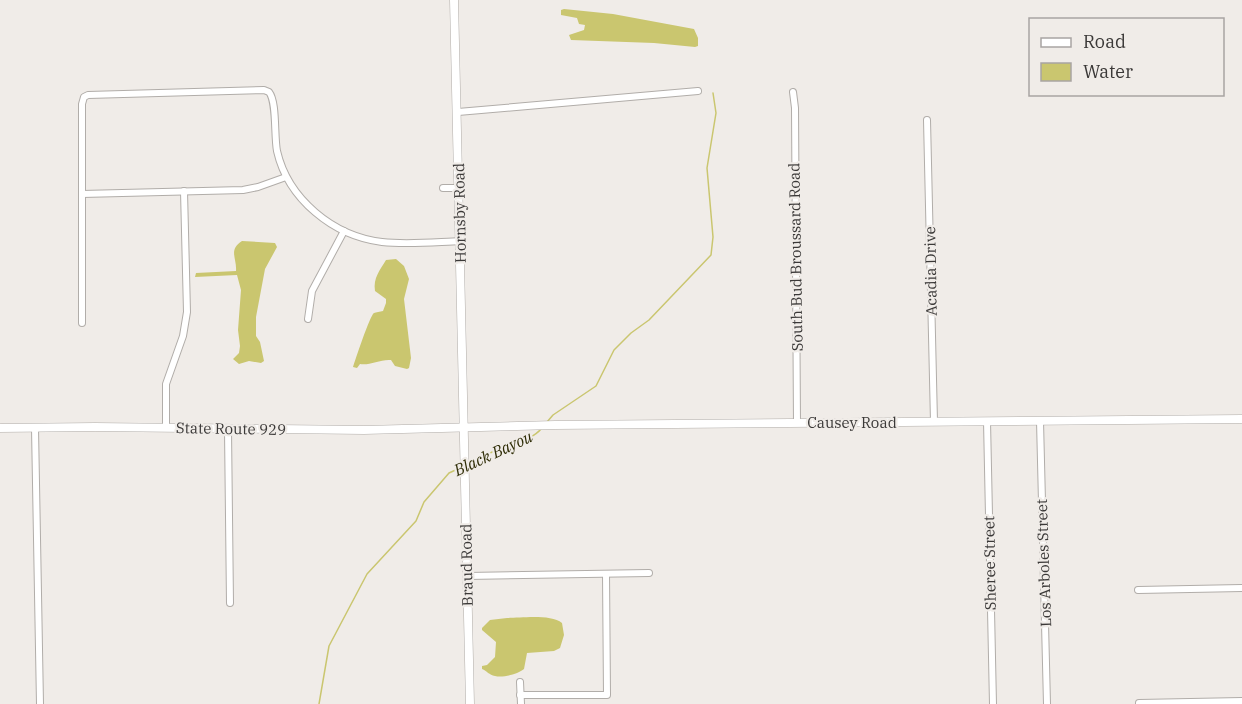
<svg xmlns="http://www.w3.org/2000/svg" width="1242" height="704" font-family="'IBM Plex Serif',serif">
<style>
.water{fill:#cac66f}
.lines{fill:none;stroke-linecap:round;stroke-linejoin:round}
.stream{stroke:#cac66f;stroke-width:1.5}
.minor-casing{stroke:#b1ada9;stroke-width:8}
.tertiary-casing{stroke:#b1ada9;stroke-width:9}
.minor{stroke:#fff;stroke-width:6}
.tertiary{stroke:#fff;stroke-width:8}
.labels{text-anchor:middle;stroke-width:4.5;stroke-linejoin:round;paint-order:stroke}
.street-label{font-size:15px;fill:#3b3938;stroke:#f0ece8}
.water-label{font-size:16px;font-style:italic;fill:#2d2b04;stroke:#f0ece8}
</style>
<rect width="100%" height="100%" fill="#f0ece8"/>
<g class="water">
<path d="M564,9L613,14L694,29L698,38V46L695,47L654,43L571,40L569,35L584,30L585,25L579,24L577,18L561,15V10Z"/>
<path d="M242,241L275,243L277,247L265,269L256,317V336L260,342L264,361L261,363L249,361L239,364L233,359L239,353L240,346L238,330L241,290L237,275L195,277L196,273L236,271C237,258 228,250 242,241Z"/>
<path d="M396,259L404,266L409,279L404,299L411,358L409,368L407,369L395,366L391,360C380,359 369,366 360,364L357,368L353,367C355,361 370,315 374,313C376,312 380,312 383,311L386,303V299L375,291C373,278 380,270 386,260Z"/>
<path d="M507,618C521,618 551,614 562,623L564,635L560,648L554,651L527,653L524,669C518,674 503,678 495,676C489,675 487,671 482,669V666L487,665L495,657L496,642L482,630V628L490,620Z"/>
</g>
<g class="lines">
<g class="stream">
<path d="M547,422L553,415L596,386L614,350L631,333L649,320L711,255L713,237L707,168L716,113L713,93"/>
<path d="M469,464C479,459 489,453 499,449C514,443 531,441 542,428"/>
<path d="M319,704L329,646L367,574L416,521L424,502L449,473L462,467"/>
</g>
<defs>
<g id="minor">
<path d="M793,92L795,108L797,423"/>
<path d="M458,112L698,91"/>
<path d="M927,120L934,422"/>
<path d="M443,188H460"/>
<path d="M82,194L243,190L258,187L286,177"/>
<path d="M308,319L312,291L344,231"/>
<path d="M82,323V104L84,97L88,95L264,90L269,92C277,102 274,135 277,151C288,199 333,236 382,242C408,245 435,242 461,241"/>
<path d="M987,421L993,704"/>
<path d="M1040,421L1047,704"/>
<path d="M166,427V384L183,336L187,312L184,191"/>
<path d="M35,428L40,704"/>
<path d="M228,430L230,603"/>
<path d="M467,576L649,573"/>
<path d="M1138,590L1242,588"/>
<path d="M520,682L521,704"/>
<path d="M520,695H607L606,574"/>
<path d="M1139,703L1242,701"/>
</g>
<g id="tertiary">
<path d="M454,0L470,704"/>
<path d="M0,428L95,427L364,430L555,425L1242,419"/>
</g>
</defs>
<use href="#minor" class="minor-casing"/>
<use href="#tertiary" class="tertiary-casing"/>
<use href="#minor" class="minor"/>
<use href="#tertiary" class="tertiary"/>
</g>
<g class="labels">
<g class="street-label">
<text transform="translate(460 213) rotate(-91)" y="5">Hornsby Road</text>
<text transform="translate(796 257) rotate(-91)" y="5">South Bud Broussard Road</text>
<text transform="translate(931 271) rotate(-91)" y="5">Acadia Drive</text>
<text x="852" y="428">Causey Road</text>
<text transform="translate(231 429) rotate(1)" y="5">State Route 929</text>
<text transform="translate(990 563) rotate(-91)" y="5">Sheree Street</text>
<text transform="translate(1044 563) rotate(-92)" y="5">Los Arboles Street</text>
<text transform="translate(467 565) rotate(-91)" y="5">Braud Road</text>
</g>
<g class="water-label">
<text transform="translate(493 453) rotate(-25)" y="6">Black Bayou</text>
</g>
</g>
<rect x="1029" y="18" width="195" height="78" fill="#f0ece8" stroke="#a8a4a2" stroke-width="1.5"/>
<rect x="1041" y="38" width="30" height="9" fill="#ffffff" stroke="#a8a4a2" stroke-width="1.5"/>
<text x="1083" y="48" font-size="18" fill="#3b3938">Road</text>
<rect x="1041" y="63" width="30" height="18" fill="#cac66f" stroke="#a8a4a2" stroke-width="1.5"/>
<text x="1083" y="78" font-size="18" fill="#3b3938">Water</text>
</svg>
